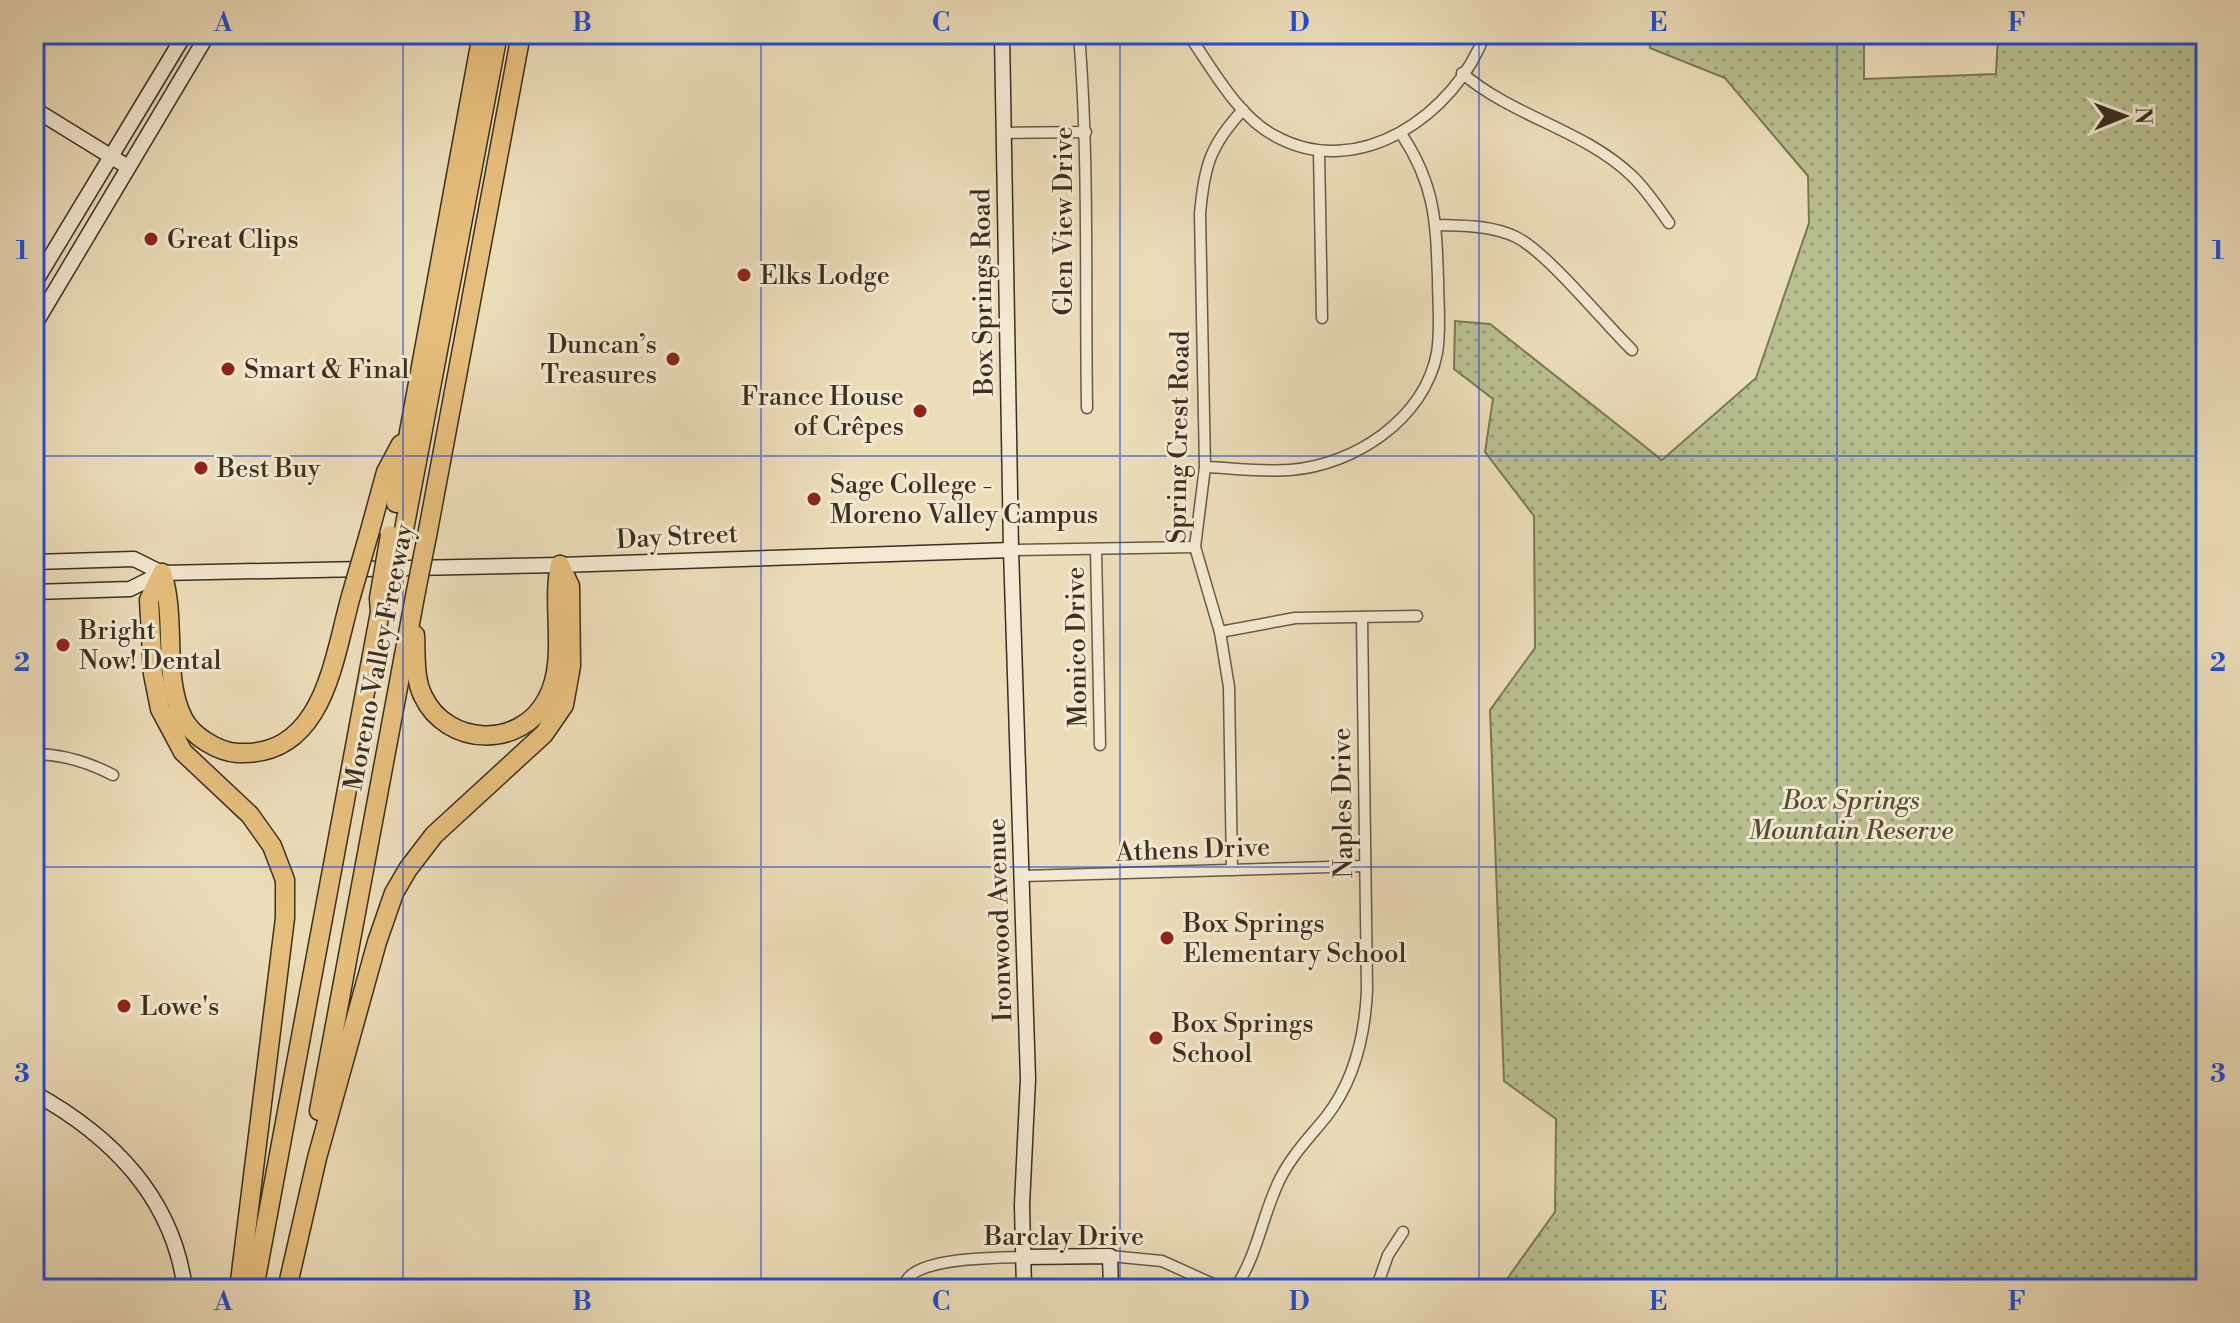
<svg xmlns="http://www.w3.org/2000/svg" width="2240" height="1323" font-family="'Libre Bodoni',serif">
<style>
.park{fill:url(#park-dots);stroke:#797858;stroke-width:2}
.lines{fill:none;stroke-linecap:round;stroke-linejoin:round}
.street-casing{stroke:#665a47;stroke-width:13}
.secondary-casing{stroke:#3a2f21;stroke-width:17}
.highway-casing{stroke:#3a2f21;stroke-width:21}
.street{stroke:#f3e9d2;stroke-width:10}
.secondary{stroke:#f3e9d2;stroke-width:14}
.highway{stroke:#e6be7c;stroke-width:18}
.highway-bridge-casing{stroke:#3a2f21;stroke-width:21;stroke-linecap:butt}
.highway-bridge{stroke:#e6be7c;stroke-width:18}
.grid{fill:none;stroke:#1d4ed8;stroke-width:2;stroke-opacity:0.55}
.poi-dot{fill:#8f2418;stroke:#f3e9d2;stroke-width:3}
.labels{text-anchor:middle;stroke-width:6;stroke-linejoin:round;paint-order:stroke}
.street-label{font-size:26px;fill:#3a2f21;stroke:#f3e9d2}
.poi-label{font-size:26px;fill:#3a2f21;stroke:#f3e9d2;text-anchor:start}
.park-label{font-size:26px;font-style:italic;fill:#534c37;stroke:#f3e9d2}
.neatline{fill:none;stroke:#1d4ed8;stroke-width:3}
.grid-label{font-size:26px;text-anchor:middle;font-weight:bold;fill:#1d4ed8}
</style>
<defs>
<pattern id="park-dots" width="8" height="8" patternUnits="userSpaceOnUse" patternTransform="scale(2)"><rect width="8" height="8" fill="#b8c08f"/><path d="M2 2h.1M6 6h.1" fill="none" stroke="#979c74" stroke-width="1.8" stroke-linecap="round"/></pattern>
</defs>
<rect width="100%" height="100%" fill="#ecddb9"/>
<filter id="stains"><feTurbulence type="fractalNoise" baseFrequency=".0025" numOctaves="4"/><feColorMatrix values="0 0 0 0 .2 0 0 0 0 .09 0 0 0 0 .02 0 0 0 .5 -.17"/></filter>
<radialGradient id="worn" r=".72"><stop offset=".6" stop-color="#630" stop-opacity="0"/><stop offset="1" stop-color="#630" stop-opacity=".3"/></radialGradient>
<path class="park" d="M1649,34H1864V79L1996,74L1998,34H2206V1289H1507V1279L1555,1212L1556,1119L1504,1081L1490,710L1535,648L1534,516L1485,452L1493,399L1454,369L1455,321L1490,324L1662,460L1756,378L1809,223L1808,176L1725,78L1650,48Z"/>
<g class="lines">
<defs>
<g id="street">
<path d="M1079,34C1089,158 1085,283 1087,408"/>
<path d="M1188,34C1212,68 1237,116 1275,136C1358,182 1455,115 1485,34"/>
<path d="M1462,73C1513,117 1582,129 1631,175C1646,189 1657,206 1669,223"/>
<path d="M1004,133L1086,132"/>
<path d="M1319,151L1322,318"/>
<path d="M1436,225C1464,226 1491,225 1516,237C1548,253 1603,322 1632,350"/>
<path d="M1205,467C1233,468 1262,472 1290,470C1355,465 1424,419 1437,353C1441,329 1438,303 1438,279C1436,221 1435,185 1402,135"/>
<path d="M1096,549L1100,745"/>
<path d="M1011,550L1195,547"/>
<path d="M1220,632L1295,618L1417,616"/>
<path d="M34,754C62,754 88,762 113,775"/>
<path d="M1232,870L1229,687L1220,632L1195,547L1205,467L1200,214C1204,167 1210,145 1243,110"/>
<path d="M1023,876L1365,866"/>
<path d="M1110,1256L1162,1261L1224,1289"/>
<path d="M904,1289C904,1256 997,1258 1023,1257"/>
<path d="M1235,1289C1259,1251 1261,1219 1279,1181C1291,1156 1309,1138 1326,1117C1355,1080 1365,1036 1367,990L1362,617"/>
<path d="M1376,1289L1388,1255L1403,1232"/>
</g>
<g id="secondary">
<path d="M1002,34L1011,550L1028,1079L1022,1205L1024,1289"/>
<path d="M34,109L128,167"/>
<path d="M34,284L185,34"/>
<path d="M34,326L208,34"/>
<path d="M34,562L134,559L162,573"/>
<path d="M34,592L130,589L162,573L560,565L1011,550"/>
<path d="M34,1093C112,1136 173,1197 185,1289"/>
<path d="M1023,1257L1110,1256L1111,1289"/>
</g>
<g id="highway">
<path d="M396,503L482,34"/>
<path d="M369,534L386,472L401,444"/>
<path d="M403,535L498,34"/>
<path d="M427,536L521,34"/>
<path d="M162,573L149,600L153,674L160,709L183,752L250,815L272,846L285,880V918L239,1289"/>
<path d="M162,573C177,619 162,676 183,718C192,736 218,752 238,753C324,757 333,660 351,596"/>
<path d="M415,635C416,655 414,678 423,696C447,747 521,749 547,699C568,661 551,607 560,565"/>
<path d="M319,1111L416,591"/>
<path d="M254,1289L380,612L379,598"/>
<path d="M287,1289L317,1158L377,942L394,893L408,869L434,835L544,734L564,705L571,666L570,586L560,565"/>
</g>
</defs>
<use href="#street" class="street-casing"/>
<use href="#secondary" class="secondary-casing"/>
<use href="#highway" class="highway-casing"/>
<use href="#street" class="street"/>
<use href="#secondary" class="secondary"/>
<use href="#highway" class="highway"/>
<defs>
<g id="highway-bridge">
<path d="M416,591L427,536"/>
<path d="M351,596L369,534"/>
<path d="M379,598L390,535"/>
</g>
</defs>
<use href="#highway-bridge" class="highway-bridge-casing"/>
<use href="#highway-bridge" class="highway-bridge"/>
</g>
<path class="grid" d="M403,34V1289M761,34V1289M1120,34V1289M1479,34V1289M1837,34V1289M34,456H2206M34,867H2206"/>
<g class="poi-dot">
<circle cx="151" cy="239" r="8"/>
<circle cx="744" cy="275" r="8"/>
<circle cx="673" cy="359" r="8"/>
<circle cx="228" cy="369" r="8"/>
<circle cx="920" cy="411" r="8"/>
<circle cx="201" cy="468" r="8"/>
<circle cx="814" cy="499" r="8"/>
<circle cx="63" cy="645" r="8"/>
<circle cx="1167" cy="938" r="8"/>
<circle cx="124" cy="1006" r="8"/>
<circle cx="1156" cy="1038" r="8"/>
</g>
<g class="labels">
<g class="street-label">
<text transform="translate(1063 221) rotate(-90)" y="9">Glen View Drive</text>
<text transform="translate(982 292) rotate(-91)" y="9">Box Springs Road</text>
<text transform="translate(1178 437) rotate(-89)" y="9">Spring Crest Road</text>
<text transform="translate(677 536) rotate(-3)" y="9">Day Street</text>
<text transform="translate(1076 647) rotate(-91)" y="9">Monico Drive</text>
<text transform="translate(378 657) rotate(-79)" y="9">Moreno Valley Freeway</text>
<text transform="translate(1342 803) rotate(-91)" y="9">Naples Drive</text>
<text transform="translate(1193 849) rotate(-2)" y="9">Athens Drive</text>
<text transform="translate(999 920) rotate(-92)" y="9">Ironwood Avenue</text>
<text x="1064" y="1245">Barclay Drive</text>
</g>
<g class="poi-label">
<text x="167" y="248">Great Clips</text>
<text x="760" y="284">Elks Lodge</text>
<text x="657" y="353" text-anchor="end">Duncan’s<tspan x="657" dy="30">Treasures</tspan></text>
<text x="244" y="378">Smart &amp; Final</text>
<text x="904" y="405" text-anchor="end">France House<tspan x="904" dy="30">of Crêpes</tspan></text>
<text x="217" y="477">Best Buy</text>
<text x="830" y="493">Sage College -<tspan x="830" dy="30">Moreno Valley Campus</tspan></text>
<text x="79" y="639">Bright<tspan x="79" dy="30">Now! Dental</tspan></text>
<text x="1183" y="932">Box Springs<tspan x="1183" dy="30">Elementary School</tspan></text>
<text x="140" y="1015">Lowe's</text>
<text x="1172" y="1032">Box Springs<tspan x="1172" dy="30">School</tspan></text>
</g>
<g class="park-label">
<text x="1851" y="809">Box Springs<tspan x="1851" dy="30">Mountain Reserve</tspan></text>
</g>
</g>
<rect width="2240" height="1323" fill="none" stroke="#ecddb9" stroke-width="88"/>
<g transform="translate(2124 116) rotate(89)" stroke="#f3e9d2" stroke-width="6" paint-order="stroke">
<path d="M0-6L14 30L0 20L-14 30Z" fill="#3a2f21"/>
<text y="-12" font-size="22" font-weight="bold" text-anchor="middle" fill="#3a2f21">N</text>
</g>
<rect x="44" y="44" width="2152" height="1235" class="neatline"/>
<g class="grid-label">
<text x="223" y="31">A</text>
<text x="582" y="31">B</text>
<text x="941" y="31">C</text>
<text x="1299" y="31">D</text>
<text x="1658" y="31">E</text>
<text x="2017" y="31">F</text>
<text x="22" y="259">1</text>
<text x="2218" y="259">1</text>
<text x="22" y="671">2</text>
<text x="2218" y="671">2</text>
<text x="22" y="1082">3</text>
<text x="2218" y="1082">3</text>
<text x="223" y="1310">A</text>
<text x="582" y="1310">B</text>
<text x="941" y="1310">C</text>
<text x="1299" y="1310">D</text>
<text x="1658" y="1310">E</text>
<text x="2017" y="1310">F</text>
</g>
<rect width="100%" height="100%" filter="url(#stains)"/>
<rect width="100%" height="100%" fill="url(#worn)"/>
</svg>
